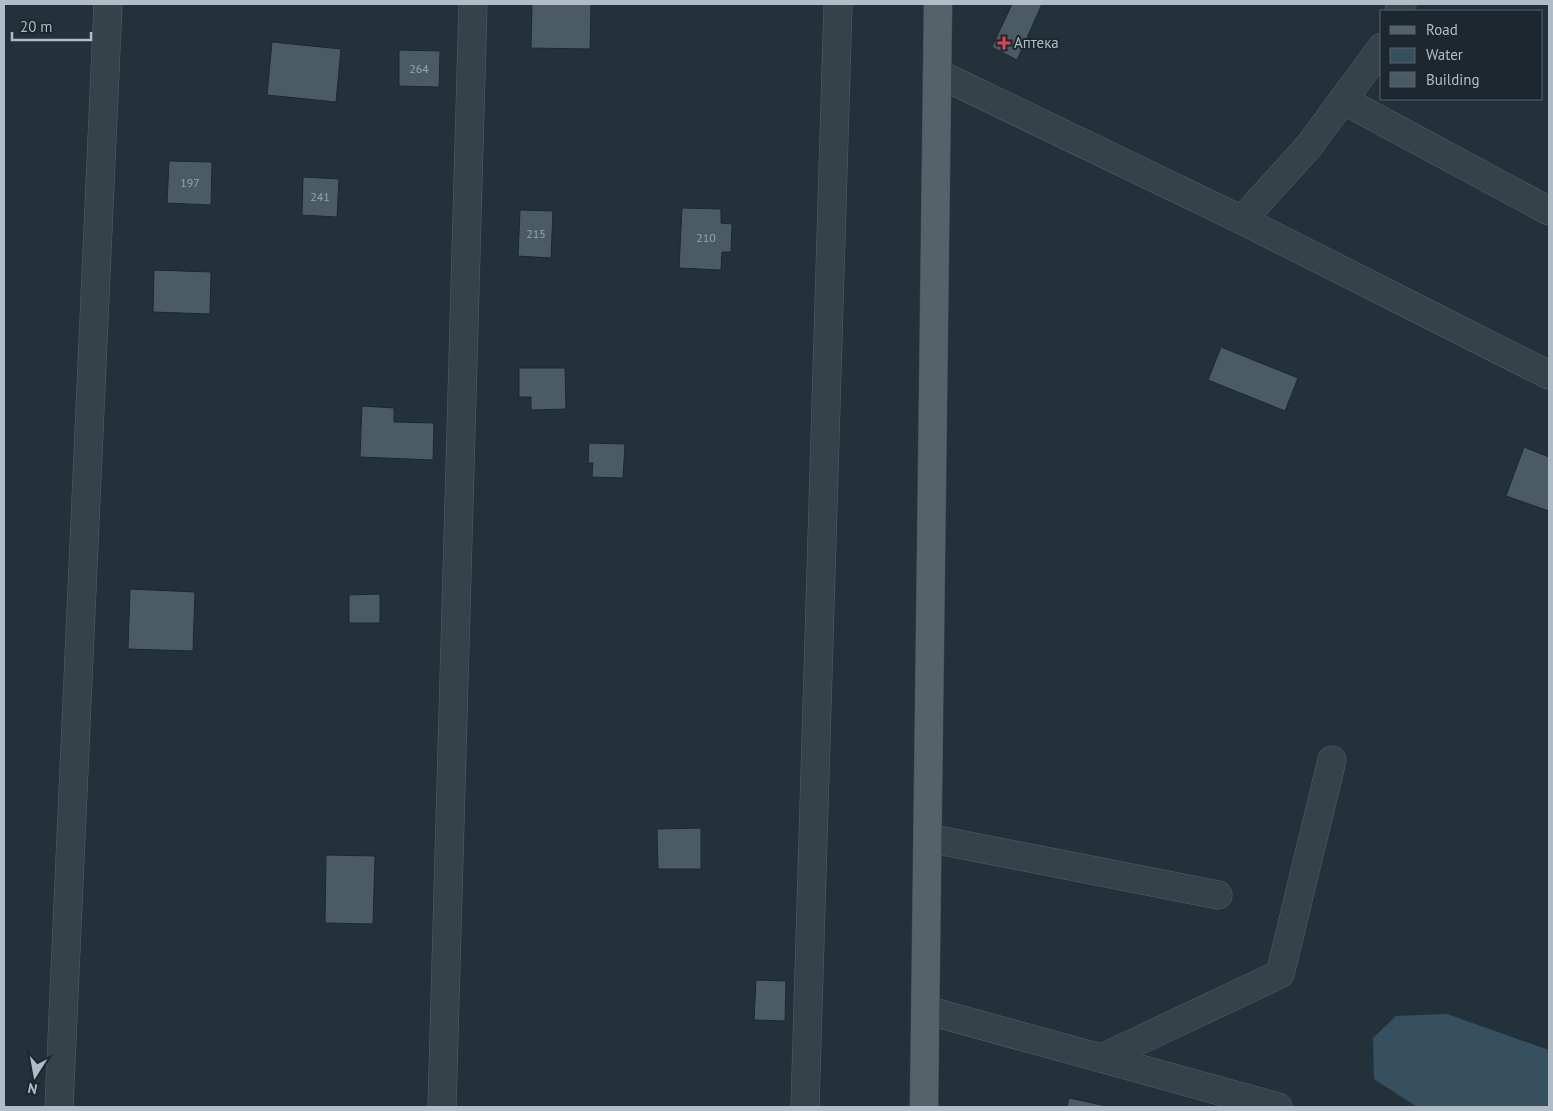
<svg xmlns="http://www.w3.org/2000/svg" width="1553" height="1111" font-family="'PT Sans',sans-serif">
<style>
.water{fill:#365060}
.building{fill:#4b5b65;stroke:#1d2931}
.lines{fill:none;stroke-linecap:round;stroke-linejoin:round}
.minor-casing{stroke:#546068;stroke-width:29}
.major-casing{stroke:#424e56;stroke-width:29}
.minor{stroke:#36424a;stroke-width:28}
.major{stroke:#54626a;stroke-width:28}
.health-dot{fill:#e0444e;stroke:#1c272f;stroke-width:2}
.labels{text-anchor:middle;stroke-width:4;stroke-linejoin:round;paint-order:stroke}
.number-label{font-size:12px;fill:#98a4ae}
.poi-label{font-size:15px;fill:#b1bdc6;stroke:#1c272f;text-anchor:start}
</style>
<rect width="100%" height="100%" fill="#23313a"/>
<path class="water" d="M1447,1014L1549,1050V1107H1424L1414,1105L1374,1079L1373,1038L1396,1016Z"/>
<g class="building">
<path d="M532,4H591L590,49L531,48Z"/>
<path d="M1012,4H1042L1017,60L992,47Z"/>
<path d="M272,42L341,49L336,102L267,95Z"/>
<path d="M399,50L440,51L439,87L399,86Z"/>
<path d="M169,161L212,162L211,205L167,203Z"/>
<path d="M303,177L339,179L337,217L302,215Z"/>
<path d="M682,208L721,209V223L732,224L731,252H722L721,270L679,268Z"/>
<path d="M520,210L553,211L551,258L518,256Z"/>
<path d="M154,270L211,272L210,314L153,312Z"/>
<path d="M1221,347L1298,378L1285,411L1208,380Z"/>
<path d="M519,368H565L566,409L531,410V397H519Z"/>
<path d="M362,406L394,408V422L434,423L433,460L360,457Z"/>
<path d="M589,443L625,444L623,478L592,477L593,463H588Z"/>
<path d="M1524,447L1549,457V511L1506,496Z"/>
<path d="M130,589L195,592L193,651L128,649Z"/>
<path d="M380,594V623H349V595Z"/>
<path d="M701,828V869H658L657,829Z"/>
<path d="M326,855L375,856L373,924L325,923Z"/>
<path d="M756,980L786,981L785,1021L754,1020Z"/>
<path d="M1069,1098L1111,1107H1067Z"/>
</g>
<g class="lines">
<defs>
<g id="minor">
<path d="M1399,11L1402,4"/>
<path d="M937,73L1242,220L1549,375"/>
<path d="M1343,100L1549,211"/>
<path d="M1242,220L1309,146L1382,47"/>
<path d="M928,838L1218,895"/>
<path d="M926,1010L1278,1107"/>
<path d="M1102,1058L1280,974L1332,760"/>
<path d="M59,1107L108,4"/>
<path d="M442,1107L473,4"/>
<path d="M805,1107L838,4"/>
</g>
<path id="major" d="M924,1107L938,4"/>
</defs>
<use href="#minor" class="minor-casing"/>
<use href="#major" class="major-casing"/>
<use href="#minor" class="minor"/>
<use href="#major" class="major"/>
</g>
<path class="health-dot" d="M1001.5 35.5h5v5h5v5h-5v5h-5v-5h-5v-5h5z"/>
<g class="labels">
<g class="number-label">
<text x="419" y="73">264</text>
<text x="190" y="187">197</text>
<text x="320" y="201">241</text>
<text x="536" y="238">215</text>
<text x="706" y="242">210</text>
</g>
<g class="poi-label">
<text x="1014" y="48">Аптека</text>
</g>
</g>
<rect width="1553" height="1111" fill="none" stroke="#b1bdc6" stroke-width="10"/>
<rect x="1380" y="10" width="162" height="90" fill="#1c272f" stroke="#58636b"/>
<rect x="1390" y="26" width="25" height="8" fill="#54626a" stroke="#58636b"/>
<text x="1426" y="35" font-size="15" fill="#b1bdc6">Road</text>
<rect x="1390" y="48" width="25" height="15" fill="#365060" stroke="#58636b"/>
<text x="1426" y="60" font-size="15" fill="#b1bdc6">Water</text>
<rect x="1390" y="72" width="25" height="15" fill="#4b5b65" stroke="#58636b"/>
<text x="1426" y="85" font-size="15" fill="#b1bdc6">Building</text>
<g transform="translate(35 1076) rotate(191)" stroke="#1c272f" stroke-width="4" paint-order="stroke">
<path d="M0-4L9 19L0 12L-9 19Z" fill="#b1bdc6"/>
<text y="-8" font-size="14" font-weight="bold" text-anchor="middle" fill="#b1bdc6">N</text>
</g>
<path d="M12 32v8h79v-8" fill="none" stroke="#b1bdc6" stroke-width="2.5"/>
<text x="20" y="32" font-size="15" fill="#b1bdc6" stroke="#1c272f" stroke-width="4" paint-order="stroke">20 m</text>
</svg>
